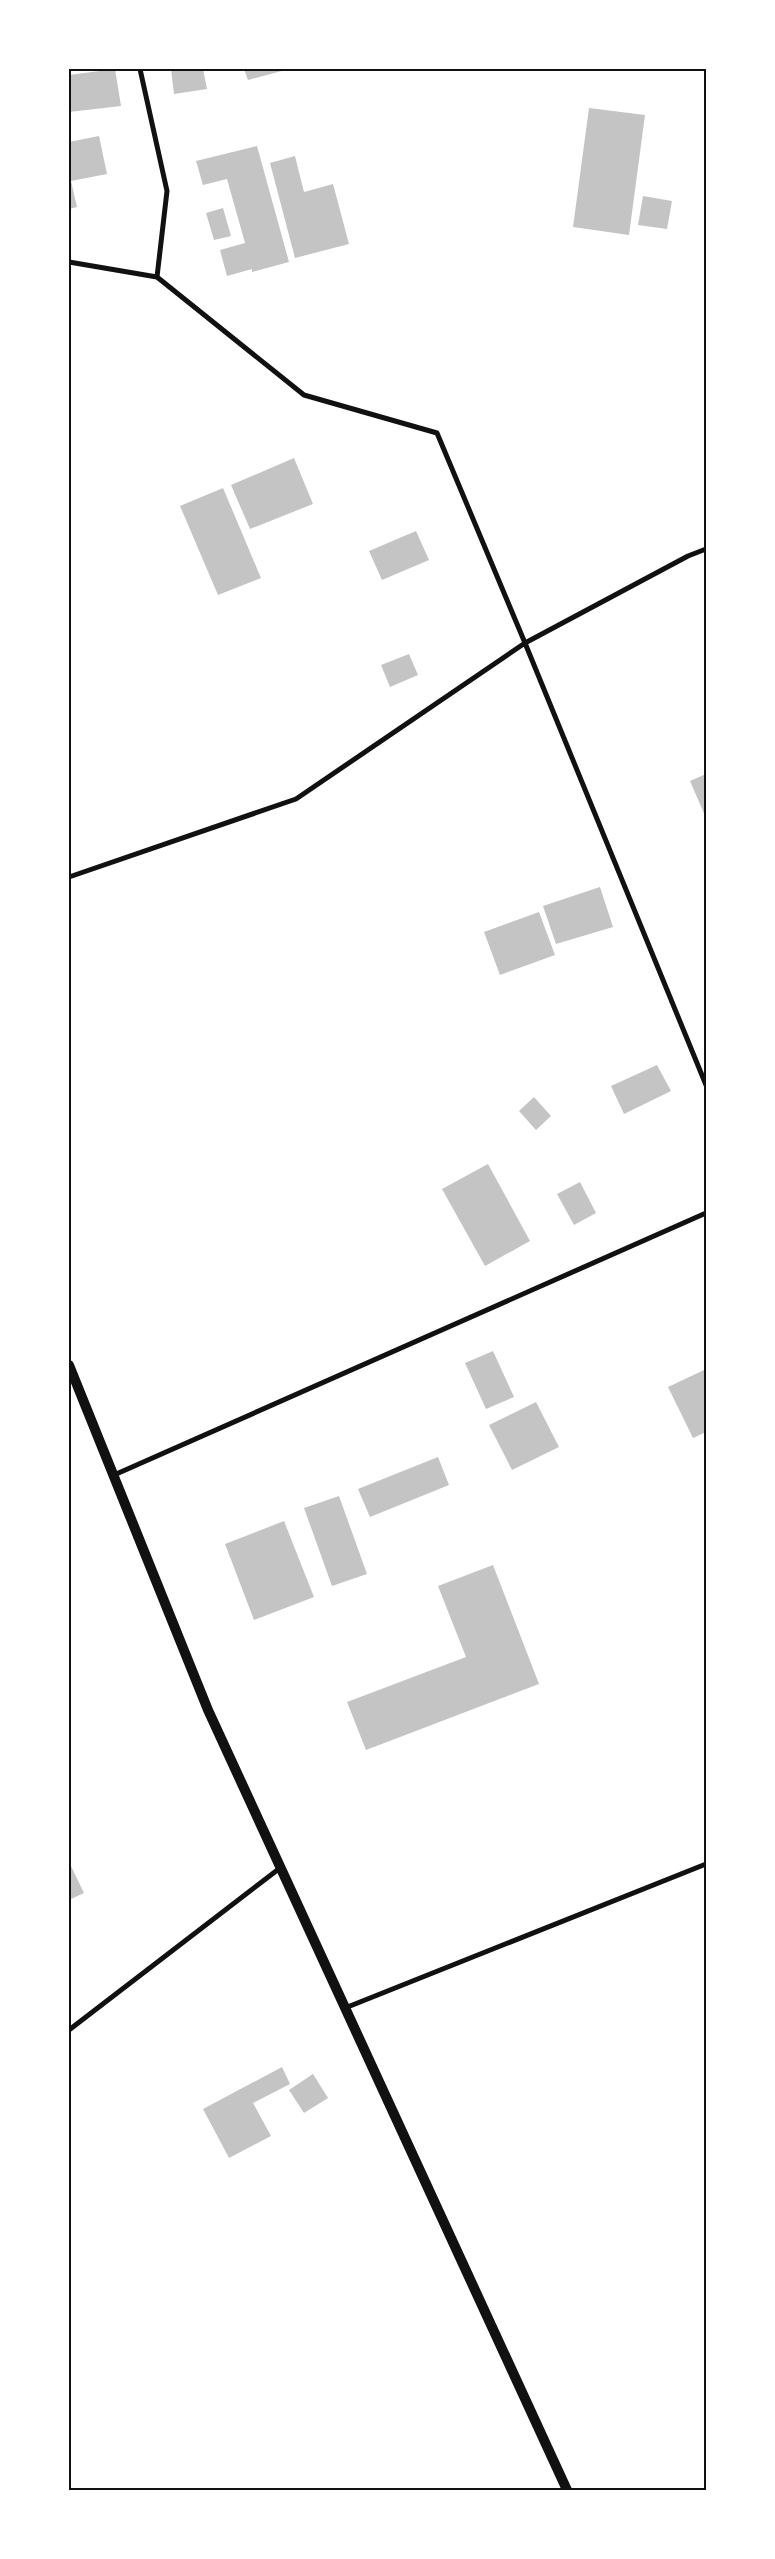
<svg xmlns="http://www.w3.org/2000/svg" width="775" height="2559" font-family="'Roboto Condensed',sans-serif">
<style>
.building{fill:#c4c4c4}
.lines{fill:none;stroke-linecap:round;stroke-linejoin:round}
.minor{stroke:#111;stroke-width:5}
.secondary{stroke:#111;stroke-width:10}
.neatline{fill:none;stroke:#111;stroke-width:2}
</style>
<rect width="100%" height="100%" fill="#fff"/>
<g class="building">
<path d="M115,69L121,106L69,112V75Z"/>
<path d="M171,69H203L207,89L174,94Z"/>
<path d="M244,69H289L248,80Z"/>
<path d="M589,108L645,115L629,235L573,227Z"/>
<path d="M99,136L107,174L71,181L77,207L69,209V142Z"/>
<path d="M257,146L289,262L252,272V269L227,276L220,250L245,243L227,179L203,185L196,161Z"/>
<path d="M295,156L304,192L333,184L349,244L295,258L270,163Z"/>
<path d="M643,196L672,201L667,229L638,225Z"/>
<path d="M223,208L231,236L214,240L206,213Z"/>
<path d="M294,458L313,504L250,529L231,485Z"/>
<path d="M223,488L261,578L218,595L180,506Z"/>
<path d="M416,531L429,560L382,580L369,551Z"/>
<path d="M409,654L418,675L390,687L381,665Z"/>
<path d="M706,774V818L690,781Z"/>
<path d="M600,887L613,927L556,944L543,906Z"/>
<path d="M539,912L555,955L500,975L484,932Z"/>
<path d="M657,1065L671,1091L624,1114L611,1086Z"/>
<path d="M534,1097L551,1116L536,1130L519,1111Z"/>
<path d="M488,1164L530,1241L485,1266L442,1189Z"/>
<path d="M580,1182L596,1213L574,1225L557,1194Z"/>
<path d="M493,1351L514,1397L486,1409L465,1363Z"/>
<path d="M704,1370L706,1374V1432L693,1438L668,1387Z"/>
<path d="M536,1402L559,1447L512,1470L489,1425Z"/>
<path d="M438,1457L449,1485L370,1517L358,1489Z"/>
<path d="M339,1496L367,1574L332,1586L304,1508Z"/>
<path d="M284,1521L314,1597L254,1620L225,1544Z"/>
<path d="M493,1565L539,1684L366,1750L347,1702L466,1657L438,1586Z"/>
<path d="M69,1862L84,1893L69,1900Z"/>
<path d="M282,2067L290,2084L253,2103L271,2136L229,2158L203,2109Z"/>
<path d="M313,2074L328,2098L304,2113L289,2090Z"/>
</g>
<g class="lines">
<g class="minor">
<path d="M140,69L167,191L157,277"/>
<path d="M69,262L157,277L304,395L437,433L525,643L688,556L706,549"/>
<path d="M69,877L296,799L525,643L706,1085"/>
<path d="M114,1475L706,1213"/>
<path d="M345,2008L706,1864"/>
<path d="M69,2030L280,1868"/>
</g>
<path class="secondary" d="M69,1365L208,1710L567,2490"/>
</g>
<rect width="775" height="2559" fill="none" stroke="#ffffff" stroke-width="140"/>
<rect x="70" y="70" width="635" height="2419" class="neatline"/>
</svg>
